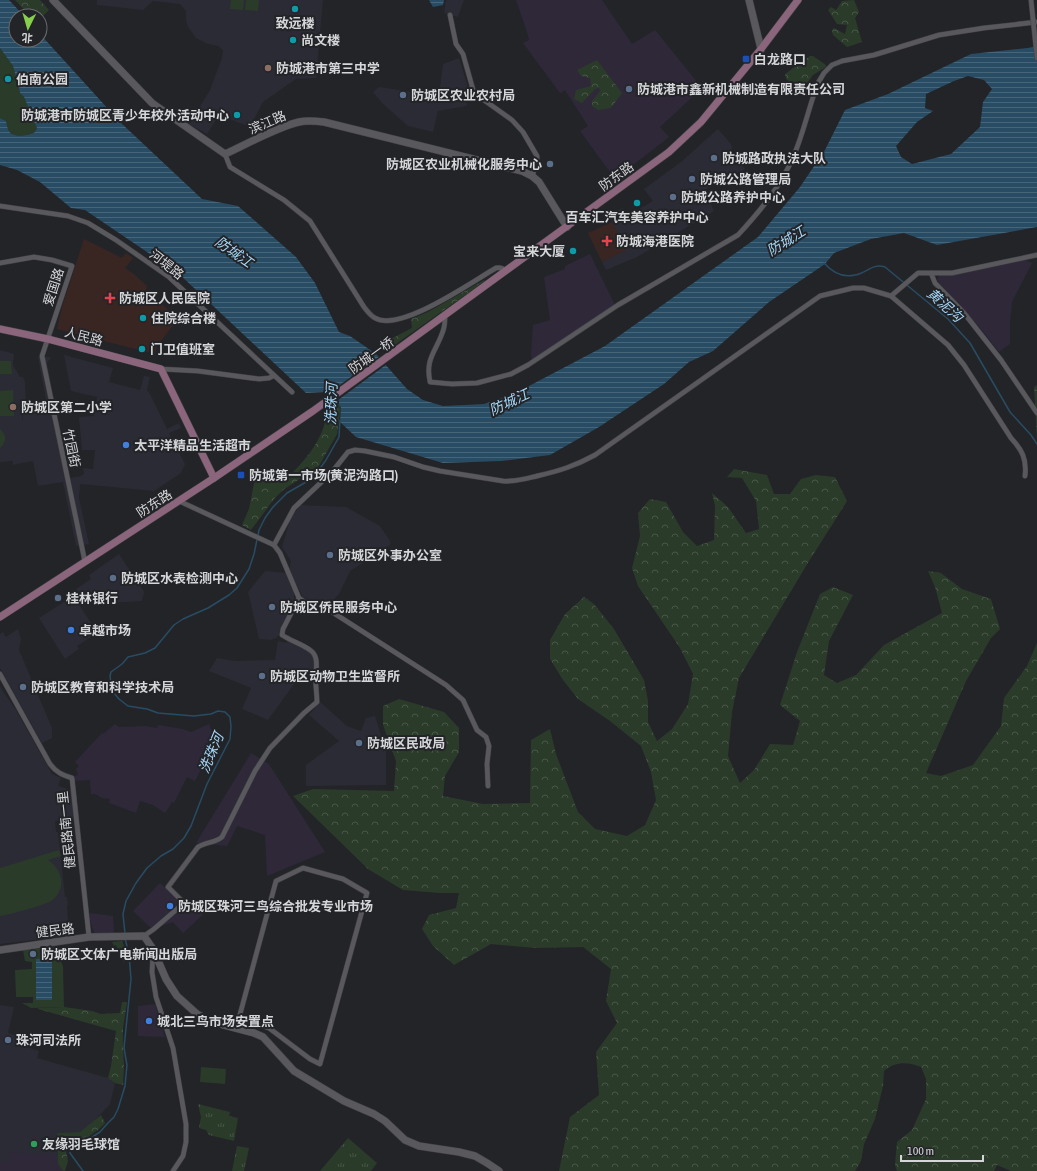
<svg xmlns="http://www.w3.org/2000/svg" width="1037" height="1171" font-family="'Asap Condensed','Noto Sans SC',sans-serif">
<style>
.built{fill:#2b2b35}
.industrial{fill:#2e2838}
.medical{fill:#392622}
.grass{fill:url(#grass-tufts)}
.forest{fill:url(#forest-crowns)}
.park{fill:#2a3b2a}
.water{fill:url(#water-rules);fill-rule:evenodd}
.pier{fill:#232428}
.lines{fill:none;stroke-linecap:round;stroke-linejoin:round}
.stream{stroke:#284c63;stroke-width:1.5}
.street-casing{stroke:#414145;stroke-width:5.5}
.secondary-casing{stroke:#414145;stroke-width:8}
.primary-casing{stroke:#414145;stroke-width:8}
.street{stroke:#58585d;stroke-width:4.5}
.secondary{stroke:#58585d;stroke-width:7}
.primary{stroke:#8a657b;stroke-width:7}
.street-bridge-casing{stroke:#414145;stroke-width:5.5;stroke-linecap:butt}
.street-bridge{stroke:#58585d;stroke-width:4.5}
.culture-dot{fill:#0f9aa8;stroke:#232428;stroke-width:1.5}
.transit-dot{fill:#1a4fb4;stroke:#232428;stroke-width:1.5}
.education-dot{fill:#8d6e63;stroke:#232428;stroke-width:1.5}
.service-dot{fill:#5c6f8a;stroke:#232428;stroke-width:1.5}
.health-dot{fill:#e0444e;stroke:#232428;stroke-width:1.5}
.shop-dot{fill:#3f7fe0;stroke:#232428;stroke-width:1.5}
.leisure-dot{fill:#2e9e5b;stroke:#232428;stroke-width:1.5}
.labels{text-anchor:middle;stroke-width:4;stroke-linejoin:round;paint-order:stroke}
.poi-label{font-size:13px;font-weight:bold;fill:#d5d6d8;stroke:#232428;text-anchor:start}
.street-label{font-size:13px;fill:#d5d6d8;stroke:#232428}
.water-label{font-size:14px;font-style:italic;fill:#a5d7f8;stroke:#232428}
</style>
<defs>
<pattern id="grass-tufts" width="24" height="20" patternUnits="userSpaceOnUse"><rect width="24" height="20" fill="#2a3b2a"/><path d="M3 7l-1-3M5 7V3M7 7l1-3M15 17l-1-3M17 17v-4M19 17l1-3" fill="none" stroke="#485748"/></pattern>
<pattern id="forest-crowns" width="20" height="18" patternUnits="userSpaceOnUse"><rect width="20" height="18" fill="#2a3b2a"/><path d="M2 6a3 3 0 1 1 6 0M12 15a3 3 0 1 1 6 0" fill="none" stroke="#485748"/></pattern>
<pattern id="water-rules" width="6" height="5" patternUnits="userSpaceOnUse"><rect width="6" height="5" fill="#284c63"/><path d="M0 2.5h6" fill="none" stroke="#466579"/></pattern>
</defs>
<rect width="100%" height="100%" fill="#232428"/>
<g class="built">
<path d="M97,0H323L316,78L296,79L263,102L250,127L219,115L207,134L189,124L210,90L222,58L223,50L218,46L208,44L196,38L188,27L186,20V11L180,4L153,1L143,10L97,5Z"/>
<path d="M446,0H464L458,17L444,13Z"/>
<path d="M459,58L471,97L466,98L467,106L438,111L433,132L408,126L383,104L373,92L379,87L439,96L443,64Z"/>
<path d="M718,129L731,144L733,153L745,169L704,190L714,211L637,257L606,270L602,262L625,250L609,216L622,208L629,215L653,201L644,189L681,162Z"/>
<path d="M0,350L14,354L13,365L20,377H23L25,382L26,408L20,410L23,421L22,410L47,405L38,357H51L47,363L70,478L81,476L84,474L83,468L93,469L95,450H82L79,417L94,416L93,406L96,405L97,397L71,391L64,355L113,368L109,382L140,390L144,376L150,377L147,391L149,392L167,429L179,423L181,428L169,433L185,464L181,473L154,491L80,484L79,498L89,544L76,546L63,482L38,486L33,461L12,465L13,461L0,462Z"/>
<path d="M300,505L346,507L380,526L390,541V545L385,548L376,550L369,559L350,571L339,594L327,606L303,597L289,571L291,561L282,547L290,520Z"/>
<path d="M119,554L144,592L142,601L106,603L94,601L91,599L85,602L76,589L91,579L89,575Z"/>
<path d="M265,571L288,573L294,591V601L289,614L282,625L281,633L276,638L271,640L259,639L248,592Z"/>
<path d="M75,598L97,633L77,646L79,649L65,659L39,618L67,600L69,602Z"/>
<path d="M18,629L21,639L19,650L52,728V738L42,743L0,668V634L3,632L6,637Z"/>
<path d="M287,640L308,651L314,658L316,667L297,680L268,720L242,709L251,688L209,671L217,658L235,661L275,660L278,641L286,643Z"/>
<path d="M0,685L2,690L16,710L52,774L61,778L58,786L71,790L75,817L74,819L55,821L56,832H58L65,897H67L68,905H67L68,920L66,921L67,936L0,944Z"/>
<path d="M320,702L347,726L361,731L366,718L375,716L384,745L386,746V785L306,786V765L339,741L309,715Z"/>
<path d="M0,1005L14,1007L8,1033L17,1036L15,1043L39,1051L37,1058L108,1078L115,1083L110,1104L93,1122L80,1132L57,1133L58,1164L63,1171L41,1165L0,1162Z"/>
</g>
<g class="industrial">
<path d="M516,0H602L632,44L655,30L702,88L660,127L669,137L615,179L580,131L588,126L565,90L560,93L523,43L529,40L527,32Z"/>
<path d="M590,254L615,305L532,360L531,354L533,325L550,320L544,277L565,269V266Z"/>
<path d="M1026,260L1032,263L1012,302L1010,322V344L999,352L980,328L937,280L939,275L950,274Z"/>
<path d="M115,724L119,727L145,726L157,728L158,725L183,729L191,732L209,724L214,737L204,751V758L206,759L195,781L187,777L174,803L172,802L165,813L153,805L140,801L136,813L109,803L110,799L102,798L95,794H91L90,780L75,781V776L78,775L76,769L79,766L75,762L102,733L103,734Z"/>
<path d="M251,753L269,764L325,852L267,876L265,835L237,826L227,846L196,843Z"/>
<path d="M160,883L179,901L197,900L207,911L183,933L173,922L152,929L133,911Z"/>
<path d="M90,913L113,916L114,933H94L90,920Z"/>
<path d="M155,1004L165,1037L138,1036V1006Z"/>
<path d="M10,1152L58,1155V1164L63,1171H0V1162H9Z"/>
</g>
<g class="medical">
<path d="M612,222L626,250L602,262L588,233Z"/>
<path d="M84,239L122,258L126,253L133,258L125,268L135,275L147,286L146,290L174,315L170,320L174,324L157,346L155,354L57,329L62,307Z"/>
</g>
<g class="grass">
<path d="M198,1104L230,1112L229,1116L238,1118L234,1141L209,1135L206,1130L199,1128L201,1117Z"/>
<path d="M348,1138L377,1163L371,1171H320Z"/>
<path d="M237,1146L249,1148L244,1171H232Z"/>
</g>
<g class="forest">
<path d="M15,0H40L49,10L40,19V16H30Z"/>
<path d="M854,0L859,12L855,18L862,42L847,47L833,35L832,30L834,28L845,34L847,25L837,24L828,10L831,7L836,10L842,1Z"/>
<path d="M810,56H813L826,65V67L813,75L802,90L786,79L785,74Z"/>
<path d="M597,60L622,93L611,108L598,110L592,106V101L600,91L599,88L595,89L582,103L574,99L576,90L591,86L590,78L581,76L577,70Z"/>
<path d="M484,280L485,281L393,346L389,340L412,328L411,319L428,312Z"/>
<path d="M1037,385V441L1034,387Z"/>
<path d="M335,402L341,407L337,434L319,466L283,490L274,499L251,530L242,525L249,509L254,483L264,477H288C303,463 320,443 325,422C326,418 326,413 326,409Z"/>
<path d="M734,469L767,475L774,494H790L801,479L816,475L835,477L847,501L832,525L809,561L739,678L732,712L728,756L740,783L754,770L770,744L793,745L800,721L780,705L797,652L820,594L833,587L853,595L829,641L824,675L837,683L856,675L884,645L942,613L935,587L928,571L941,573L962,589L991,599L1000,629L991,638L966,681L926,773L941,776L973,765L1001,726L1004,698L1027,666L1037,643V1171H1011L997,1165L994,1171H897L895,1165L897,1142L912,1130L926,1099V1079L921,1067C908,1062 896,1061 884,1071L883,1086L875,1119L864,1144L861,1161L855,1171H559L570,1117L599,1095L596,1052L617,1023L606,1001L611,969L583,947L535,948L491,944L454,965L433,946L422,929L429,915L456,908L459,893H440L403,890L368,869L293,796L313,789L394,791L396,761L383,725V706L399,699L444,712L459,728V752L445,776L443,796L483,804L530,803L531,740L550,729L556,754L578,812L595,829L627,836L645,825L656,800L651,772L641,746L610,721L578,699L563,680L550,659V640L565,614L584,597L594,604L614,629L644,680L648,701V722L657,741L672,729L688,704L693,674L680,648L638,586L632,568L640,536L638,513L650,499L666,502L683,532L697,546L714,540L715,506L712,493L728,507L746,533L759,529L756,501L742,478L727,477Z"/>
<path d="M122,941L125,949L124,963L116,945L114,946L112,942Z"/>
<path d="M122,1002H127L123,1028V1049L124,1066L123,1085L115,1083L108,1078L111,1066L116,1031L38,1009V1008L64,1007L92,1011L101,1014L120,1013Z"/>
<path d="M101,1115L105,1123L98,1130L88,1137L68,1140L65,1146L68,1161L65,1171H63L58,1164L57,1133L80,1132Z"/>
</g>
<g class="park">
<path d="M231,0H244L243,10L230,9Z"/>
<path d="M246,0H259L258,11L245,10Z"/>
<path d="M0,48L13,66L20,93L24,97L36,124L37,128L35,132C29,136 13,138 9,131C7,128 7,124 6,121L0,118Z"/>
<path d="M0,361H11L12,374H0Z"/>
<path d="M13,390L14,416H0V391Z"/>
<path d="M0,429C7,435 7,442 0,448Z"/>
<path d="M59,850L61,856L48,860C63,870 67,890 51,901C45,905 8,915 0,916V868Z"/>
<path d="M56,947L57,953L63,966L64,1007L31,1008L22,1003H33V997H16L15,970L32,969V962L25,961L23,950Z"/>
<path d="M201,1067L226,1069L225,1084L200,1082Z"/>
</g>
<g class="water">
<path d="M0,0H9L24,16H16V40H40V34L120,122L202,199L238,206L296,257L315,283L339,332L350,336L376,354L407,389L423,400L443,406L465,405L484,404L505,397L529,386L605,346L758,237L800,187L825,150L845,110L888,94L971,54L1037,47V227L937,245L904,233L871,239L834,253L825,264L769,302L713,351L689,362L664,384L599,427L550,455L501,461L443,463L356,437L340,422L341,407L325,392L306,393L178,273L85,210L71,208L40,182L17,170L0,165V118L6,121C7,124 7,128 9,131C13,138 29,136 35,132L37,128L24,97L20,93L13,66L0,48ZM968,76L984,80L992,89L983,102L980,127L951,154L912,164L901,157L896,146L917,122L933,111L925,108L926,94L954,81Z"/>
<path d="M429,0H444L443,5L433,7Z"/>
<rect x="36" y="959" width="16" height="41"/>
</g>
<path class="pier" d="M380,356L387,364L334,403L326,395Z"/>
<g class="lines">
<g class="stream">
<path d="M824,263C832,272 843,278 855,275C867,273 872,263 885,267L948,319L970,343L1010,412L1031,435L1037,444"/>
<path d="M125,934L123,914L126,901L136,883L147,868L161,856L173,849L184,838L191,826L207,784L230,739L231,727L230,717L225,712L218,711L211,714L194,716L158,713L147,709L128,706L119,699L112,691L110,676L111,672L122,664L128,657L145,653L155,648L174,625L183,619L208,608L229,595L237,588L249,569L254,554L259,530L265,518L273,507L287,493L313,478L326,460L339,437L340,420"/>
<path d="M83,1171L70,1153L69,1146L73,1140L89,1139L100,1132L107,1124L114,1117L118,1109L125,1086L127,1065L124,1048L131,979L129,955L125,938"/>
</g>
<defs>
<g id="street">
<path d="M1031,0L1033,19"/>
<path d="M450,15L456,44L463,54L474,93L512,120L523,132L537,156V163L532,176"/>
<path d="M1036,48L1037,58"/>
<path d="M225,154L230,167L284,200L310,221L364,307C367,311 371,316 375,318C400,333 473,281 496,268C500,267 503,268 506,271"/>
<path d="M0,206L68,216L88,223L116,240L169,277L292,392"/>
<path d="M0,263L34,257L52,260L72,266L42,356L85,562"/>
<path d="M931,273L935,283L964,313L1001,360L1037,413"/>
<path d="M891,296L918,273H952L1037,255"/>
<path d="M445,315C445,320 445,326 443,331C436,352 425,358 430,382L452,384L477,383L511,374L528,365L618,305L738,235C760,211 782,185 794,155C804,132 809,106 818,83L824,73L832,65L842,61L874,55L939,35L984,28L1037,22"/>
<path d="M161,369L198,371L259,379L269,378L273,376"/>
<path d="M179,501L274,545L280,553L299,598L305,602L329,610L446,685L463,700L477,730L486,737L489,746L487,764L488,786"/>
<path d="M274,545L294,508L332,472L348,452L355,450L365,451L394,457L423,467L440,471L503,481C515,482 525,479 537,476C559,471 575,466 595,455L820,296L853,288H864L891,296L948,345L964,365L1011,438C1022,450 1027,459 1025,476"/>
<path d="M0,674L50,764C56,772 62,775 72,778L89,937"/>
<path d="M144,936L154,929L184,903L168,887L198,847C206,842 215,843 222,837L255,771L270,748L304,713L317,702C317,693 315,685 316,676C316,667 319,656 310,650C302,644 291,641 282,635L283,629L299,598"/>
<path d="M153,953L152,972L156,997L173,1048L186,1124V1142L183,1156L173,1171"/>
<path d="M236,1028L239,1018L276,881L303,868L343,879L367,893L320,1064L310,1059L269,1028L239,1018"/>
</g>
<g id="secondary">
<path d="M53,0L152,103L225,154C247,144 277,127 299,122C307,120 316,121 324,122L522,171L532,176L539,182L567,227"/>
<path d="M749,0L761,49"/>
<path d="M0,950L89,937L144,936L153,949L166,979L177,996L197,1014L212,1022L254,1033L263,1037L294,1071L344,1101L374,1114L385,1121L405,1140L419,1146L459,1152L475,1156L487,1163L499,1171"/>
</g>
<g id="primary">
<path d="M0,329L48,339L161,369L214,478"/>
<path d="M0,617L214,478L313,411L669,152L701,122L761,49L798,0"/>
</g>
</defs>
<use href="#street" class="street-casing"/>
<use href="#secondary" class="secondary-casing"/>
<use href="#primary" class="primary-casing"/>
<use href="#street" class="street"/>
<use href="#secondary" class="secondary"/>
<use href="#primary" class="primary"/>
<defs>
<path id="street-bridge" d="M1033,19L1036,48"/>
</defs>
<use href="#street-bridge" class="street-bridge-casing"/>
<use href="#street-bridge" class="street-bridge"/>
</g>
<g class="culture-dot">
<circle cx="295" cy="9" r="4"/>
<circle cx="293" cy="40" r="4"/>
<circle cx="8" cy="79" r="4"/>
<circle cx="237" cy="115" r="4"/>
<circle cx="637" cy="203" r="4"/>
<circle cx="573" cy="251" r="4"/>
<circle cx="143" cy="318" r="4"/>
<circle cx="142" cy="349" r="4"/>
</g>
<g class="transit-dot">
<rect x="742" y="55" width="8" height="8" rx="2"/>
<rect x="237" y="471" width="8" height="8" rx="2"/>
</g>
<g class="education-dot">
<circle cx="268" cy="68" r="4"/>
<circle cx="13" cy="407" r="4"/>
</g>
<g class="service-dot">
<circle cx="629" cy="89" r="4"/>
<circle cx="403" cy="95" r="4"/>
<circle cx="714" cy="158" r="4"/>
<circle cx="550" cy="164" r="4"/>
<circle cx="692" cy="179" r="4"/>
<circle cx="673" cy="197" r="4"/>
<circle cx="330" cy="555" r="4"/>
<circle cx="113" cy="578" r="4"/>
<circle cx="58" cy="598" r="4"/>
<circle cx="272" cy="607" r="4"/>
<circle cx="262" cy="676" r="4"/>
<circle cx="23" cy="687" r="4"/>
<circle cx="359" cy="743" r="4"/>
<circle cx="33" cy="954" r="4"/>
<circle cx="8" cy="1040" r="4"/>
</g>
<g class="health-dot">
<path d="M605 235h4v4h4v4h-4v4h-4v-4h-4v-4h4z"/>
<path d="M108 292h4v4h4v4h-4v4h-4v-4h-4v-4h4z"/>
</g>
<g class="shop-dot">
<circle cx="126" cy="445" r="4"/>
<circle cx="71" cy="630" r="4"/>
<circle cx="170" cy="906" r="4"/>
<circle cx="149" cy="1021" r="4"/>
</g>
<circle class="leisure-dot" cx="34" cy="1144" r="4"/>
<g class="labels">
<g class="poi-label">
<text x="295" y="28" text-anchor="middle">致远楼</text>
<text x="301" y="45">尚文楼</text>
<text x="754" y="64">白龙路口</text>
<text x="276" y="73">防城港市第三中学</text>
<text x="16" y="84">伯南公园</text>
<text x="637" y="94">防城港市鑫新机械制造有限责任公司</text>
<text x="411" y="100">防城区农业农村局</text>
<text x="229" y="120" text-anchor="end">防城港市防城区青少年校外活动中心</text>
<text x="722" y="163">防城路政执法大队</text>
<text x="542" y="169" text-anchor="end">防城区农业机械化服务中心</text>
<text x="700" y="184">防城公路管理局</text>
<text x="681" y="202">防城公路养护中心</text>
<text x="637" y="222" text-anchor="middle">百车汇汽车美容养护中心</text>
<text x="616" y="246">防城海港医院</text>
<text x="565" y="256" text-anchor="end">宝来大厦</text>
<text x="119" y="303">防城区人民医院</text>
<text x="151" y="323">住院综合楼</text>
<text x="150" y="354">门卫值班室</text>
<text x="21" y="412">防城区第二小学</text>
<text x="134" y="450">太平洋精品生活超市</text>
<text x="249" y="480">防城第一市场(黄泥沟路口)</text>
<text x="338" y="560">防城区外事办公室</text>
<text x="121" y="583">防城区水表检测中心</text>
<text x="66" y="603">桂林银行</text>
<text x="280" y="612">防城区侨民服务中心</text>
<text x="79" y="635">卓越市场</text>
<text x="270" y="681">防城区动物卫生监督所</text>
<text x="31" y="692">防城区教育和科学技术局</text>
<text x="367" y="748">防城区民政局</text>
<text x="178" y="911">防城区珠河三鸟综合批发专业市场</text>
<text x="41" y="959">防城区文体广电新闻出版局</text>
<text x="157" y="1026">城北三鸟市场安置点</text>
<text x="16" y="1045">珠河司法所</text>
<text x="42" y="1149">友缘羽毛球馆</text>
</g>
<g class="street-label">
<text transform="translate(267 122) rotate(-23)" y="5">滨江路</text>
<text transform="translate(616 176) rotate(-36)" y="5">防东路</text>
<text transform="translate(167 264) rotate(38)" y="5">河堤路</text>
<text transform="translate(53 287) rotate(-72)" y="5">爱国路</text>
<text transform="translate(84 336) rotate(15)" y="5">人民路</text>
<text transform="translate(371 355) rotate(-36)" y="5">防城一桥</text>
<text transform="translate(72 448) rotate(78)" y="5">竹园街</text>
<text transform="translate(154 503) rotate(-33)" y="5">防东路</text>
<text transform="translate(66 830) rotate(-96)" y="5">健民路南一里</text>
<text transform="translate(55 930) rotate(-7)" y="5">健民路</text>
</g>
<g class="water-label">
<text transform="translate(786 241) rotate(-32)" y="5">防城江</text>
<text transform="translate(234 252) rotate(35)" y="5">防城江</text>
<text transform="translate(945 305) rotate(42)" y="5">黄泥沟</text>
<text transform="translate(509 402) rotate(-25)" y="5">防城江</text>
<text transform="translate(331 404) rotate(-88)" y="5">洗珠河</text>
<text transform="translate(211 753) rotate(-67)" y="5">洗珠河</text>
</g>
</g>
<g transform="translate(28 28) rotate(185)"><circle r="19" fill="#232428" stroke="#6a6b6e"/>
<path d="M0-3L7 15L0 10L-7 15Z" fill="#86cf4c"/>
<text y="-6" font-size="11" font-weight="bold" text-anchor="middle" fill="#d5d6d8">北</text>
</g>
<path d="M901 1155v6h82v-6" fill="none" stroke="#d5d6d8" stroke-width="2"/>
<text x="907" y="1155" font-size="12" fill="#d5d6d8" stroke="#232428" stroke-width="3" paint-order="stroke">100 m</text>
</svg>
